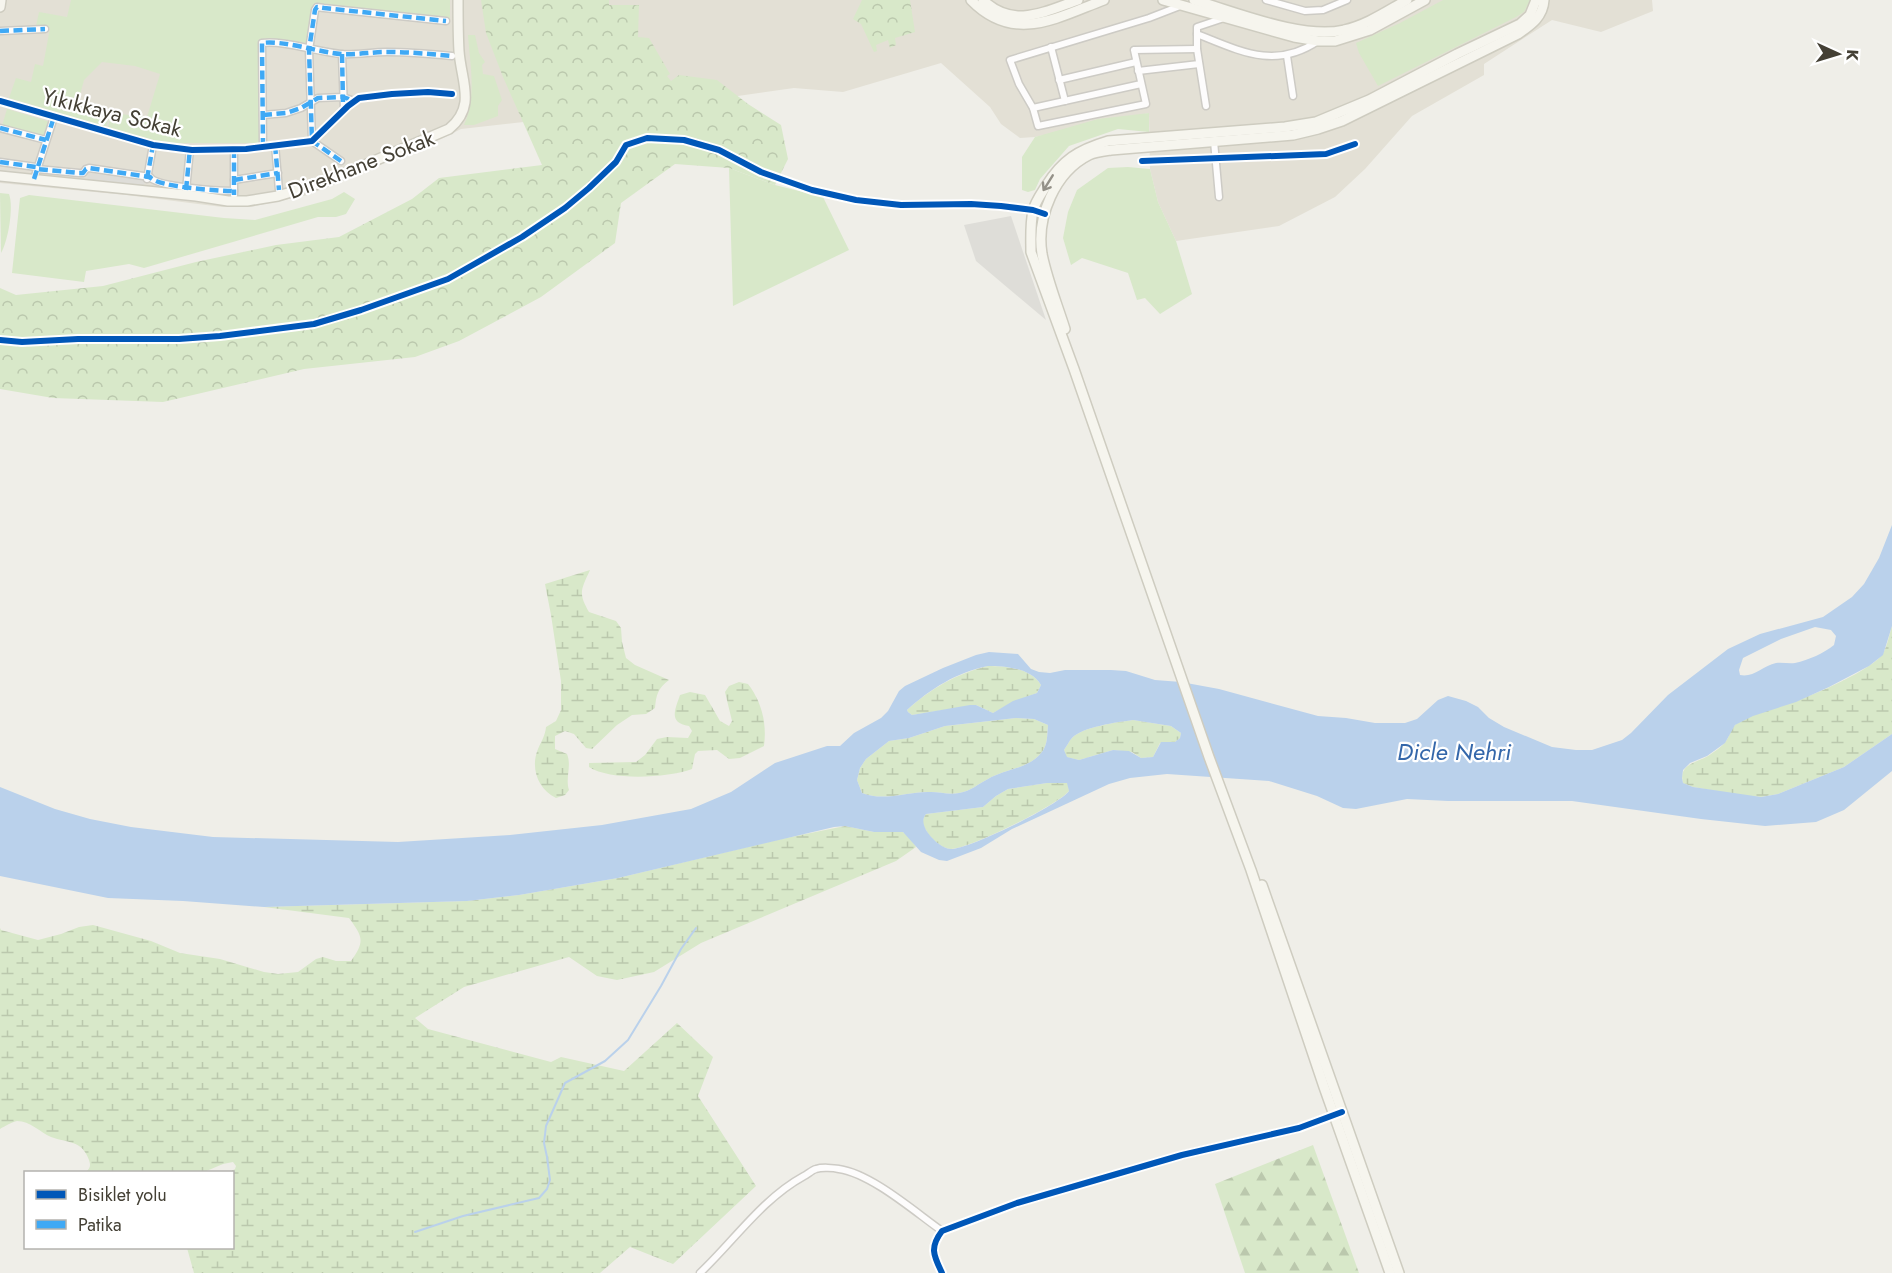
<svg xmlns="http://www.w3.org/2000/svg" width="1892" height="1273" font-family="Jost,sans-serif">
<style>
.residential{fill:#e3e0d5}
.green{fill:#d8e8c9}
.forest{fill:url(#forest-firs)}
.wetland{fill:url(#wetland-marsh)}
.park{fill:url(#park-crowns)}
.parking{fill:#deddd8}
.water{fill:#bad1eb;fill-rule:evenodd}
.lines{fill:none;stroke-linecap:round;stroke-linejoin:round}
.stream{stroke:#bad1eb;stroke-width:2}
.street-casing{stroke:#cdcbc5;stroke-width:9}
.secondary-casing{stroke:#ceccc0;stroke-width:12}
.street{stroke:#fdfcfc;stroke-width:6}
.secondary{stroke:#f6f5ee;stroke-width:9}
.quiet{stroke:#3fa9f5;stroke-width:4.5;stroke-dasharray:9 4.5;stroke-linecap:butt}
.cycleway-casing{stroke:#fff;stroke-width:10}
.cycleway{stroke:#0057b8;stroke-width:6}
.oneway{stroke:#949188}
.labels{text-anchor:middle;stroke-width:4.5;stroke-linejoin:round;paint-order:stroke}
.street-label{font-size:22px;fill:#444035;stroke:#fff}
.water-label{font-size:24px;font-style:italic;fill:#3467aa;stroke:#fff}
</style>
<defs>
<pattern id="forest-firs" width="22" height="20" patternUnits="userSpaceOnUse" patternTransform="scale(1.5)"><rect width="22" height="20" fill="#d8e8c9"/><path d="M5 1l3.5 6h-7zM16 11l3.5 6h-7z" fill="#bbc8ad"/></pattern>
<pattern id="wetland-marsh" width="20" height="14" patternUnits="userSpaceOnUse" patternTransform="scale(1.5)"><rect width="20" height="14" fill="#d8e8c9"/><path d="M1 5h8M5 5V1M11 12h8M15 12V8" fill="none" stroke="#bbc8ad"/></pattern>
<pattern id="park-crowns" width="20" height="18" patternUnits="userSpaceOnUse" patternTransform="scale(1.5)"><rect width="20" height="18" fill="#d8e8c9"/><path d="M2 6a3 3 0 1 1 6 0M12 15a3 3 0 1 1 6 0" fill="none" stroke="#bbc8ad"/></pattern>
</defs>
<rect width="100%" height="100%" fill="#efeee8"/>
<path class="residential" d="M0,0H1652L1653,11L1601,32L1552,20L1484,64V75L1412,116L1365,169L1335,197L1279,226L1176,241L1158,202L1150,169L1149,113L1035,137L1020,138L1001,124L990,107L941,63L843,92L794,88L682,104L461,129L431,144L308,195L251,207H222L126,195L0,183Z"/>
<g class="green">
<path d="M71,0H450V19L315,4L306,43L259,39L260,143H164L108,128L111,113L147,117L160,74L135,66L102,62L84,80L77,106L110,113L106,127L9,98L16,78L31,82L35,64L43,66L50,28L36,26L39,12L67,17Z"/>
<path d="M1443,0H1530L1524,12L1516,17L1378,86L1359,53L1356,43L1400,23Z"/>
<path d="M468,35H475L479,53L485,62L482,65L483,74L494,76L502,100L498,106V116L474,125H464C477,98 470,64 468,35Z"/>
<path d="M7,109L50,122L47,137L2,126Z"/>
<path d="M1149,113V132L1118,129L1069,146L1040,179L1035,190L1028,192L1022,190V157L1035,137L1098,119Z"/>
<path d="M1128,167L1150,169L1158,202L1176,241L1192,294L1160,314L1145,298L1137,300L1128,273L1082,258L1071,265L1063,238L1068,212L1077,190L1108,168Z"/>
<path d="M729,168L775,185L823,197L849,250L733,306Z"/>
<path d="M344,192L355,199L346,214L336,217H318L144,268L129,264L86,271L84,282L12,273L20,198L29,195L224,218L255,220L332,199Z"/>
<path d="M0,193L9,194C14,207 8,241 1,253Z"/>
</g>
<path class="forest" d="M1313,1145L1359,1273H1245L1215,1184Z"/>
<g class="wetland">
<path d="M590,570C581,590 578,593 589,612L616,621L621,628L622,642L626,658L635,665L669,680C658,688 656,695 655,708L646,714L632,715L617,725L592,749L586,748L574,734L565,731L555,736V749L567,754C572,766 565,778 569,790L565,795L556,798C538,789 530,768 538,749C542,740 545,736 546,727L556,721L561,710V681L551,615L545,584Z"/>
<path d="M1892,626V734L1844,767L1778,794L1761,797L1745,796L1693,787L1683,783C1678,764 1696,763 1708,756C1714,752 1722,747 1726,741C1729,737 1731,729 1735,725C1745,716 1769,710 1782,706C1806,698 1865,674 1881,656C1887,649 1889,635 1892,626Z"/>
<path d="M988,666C1005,666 1031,668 1041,685L1037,693L1013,702L993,713L976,705L912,715L908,712L907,710C930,689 957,673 988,666Z"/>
<path d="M739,682L748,684C762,702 767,724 764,746L740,758L729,759L717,750L698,751L695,754L692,769C667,778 611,781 589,767V763L636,762L645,755L657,739L667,737L688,738L692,731L689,726C668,723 675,710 680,695L690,692L705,695L720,721L729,726L732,721L725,692L729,686Z"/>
<path d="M1016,718L1034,719L1048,725C1047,734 1048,744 1042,752C1029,769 1005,769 988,779C978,784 971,791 959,793C950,795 940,792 931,792C908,791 885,802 862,793L857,780L860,768L866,759L889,741L909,738L945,726Z"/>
<path d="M1133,720L1171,726L1181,733L1180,738L1175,742L1160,743L1153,757L1141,758L1132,752L1113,750L1079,760L1066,757L1064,750C1067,746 1069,741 1072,738C1082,727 1118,722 1133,720Z"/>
<path d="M1047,783H1068L1069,791C1058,805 969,849 951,849C942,849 929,837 926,830C922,824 922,819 926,814L983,807L996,796L1008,789Z"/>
<path d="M845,826L874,832H903L911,839L916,847L896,861L701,943L654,972L617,980L597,976L569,957L464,987L415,1018L428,1029L551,1062L561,1057L624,1071L677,1023L713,1057L698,1096L756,1186L673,1264L630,1247L600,1273H194L187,1248H232V1172H230L235,1169L236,1166L233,1162L223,1164L204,1172H86C90,1168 91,1166 89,1160C82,1140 68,1143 51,1137C40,1132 30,1121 17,1121C12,1122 5,1126 0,1129V928L1,930L38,940L61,934L79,927L93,925L151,941L180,953L220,959L264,972L278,974L298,972L316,959L323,957L336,961H351C365,941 363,937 349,918L264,907L467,901L519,895L618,878L781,839Z"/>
</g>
<g class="park">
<path d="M481,0H609V5H639L638,37L649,38L670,74L667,76L671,81L679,75L717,80L748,104L781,125L788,159L775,185L729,168L675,164L621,203L615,243L541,297L459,341L415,357L304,369L163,402L53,398L0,389V288L16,295L103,286L196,262L276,245L339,237L412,199L439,178L542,165L503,77L486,33Z"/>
<path d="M862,0H910L915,32L895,38L896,45L890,48L888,40L876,45L877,51L874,52L861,24L853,19Z"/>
</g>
<g class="parking">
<path d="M88,173L145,180L144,186L87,179Z"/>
<path d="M1011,216L1046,320L976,261L964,225Z"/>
</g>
<path class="water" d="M1892,525V626L1883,655L1869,666L1829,687L1796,702L1753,716L1735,725L1725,743L1707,756L1690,763L1683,770L1682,778L1683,783L1693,787L1761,797L1778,794L1844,767L1892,734V771L1844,810L1816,822L1765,826L1701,819L1572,801H1448L1407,799L1356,809L1343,808L1317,796L1269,781L1167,774L1130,778L1109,784L1012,829L981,848L947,861L939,860L921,852L903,832H874L845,826L834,827L618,878L519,895L467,901L264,907L183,901L108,898L0,876V787L55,809L90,819L131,827L213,837L398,842L510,835L602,825L691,809L731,792L775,763L827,746H840L854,733L881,718L888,711L899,691L905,686L943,668L976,655L989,652L1018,654L1031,669L1039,672L1050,673L1065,670H1111L1126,671L1155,680L1181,682L1219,689L1318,716L1346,718L1375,723H1405L1417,719L1438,700L1448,696L1466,701L1478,707L1489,718L1504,727L1552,747L1576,750H1592L1622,740L1631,733L1668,695L1728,649L1760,634L1823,617L1852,597L1864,584L1879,558ZM1815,627L1831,630L1836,636L1834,645C1824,653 1809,660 1795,663C1789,664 1782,662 1776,663C1763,666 1753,678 1740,675L1739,670L1743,658L1781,639ZM988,666C1005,666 1031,668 1041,685L1037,693L1013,701L993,713L976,705H970L912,715L908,712L907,710C930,689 957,672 988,666ZM1016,718L1034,719L1048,725C1047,735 1048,744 1042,752C1029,769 1005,769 988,779C978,784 971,791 959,793C950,795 940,792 931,792C908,791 885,802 862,793L857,780L860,768L866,759L889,741L909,738L945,726ZM1133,720L1171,726L1181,733L1180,738L1175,742H1161L1153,757L1141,758L1129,751L1113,750L1079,760L1067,757L1064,750C1067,746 1069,741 1072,738C1082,727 1118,722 1133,720ZM1047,783H1067L1069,791C1058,806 969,849 951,849C942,849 930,837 926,830C923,824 922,819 926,814L983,807L996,796L1008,789Z"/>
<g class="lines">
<path class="stream" d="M415,1232L463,1216L539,1198L547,1189L550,1180L547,1157L544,1143L546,1126L565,1083L605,1061L628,1040L661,986L681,949L696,928"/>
<defs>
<g id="street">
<path d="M1266,0L1305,11L1323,10L1347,0"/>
<path d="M1180,6L1149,18L1010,60L1019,84L1033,108L1038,126L1146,104L1134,50L1197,49"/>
<path d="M0,31L45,29"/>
<path d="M1197,34C1240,51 1275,70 1318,41"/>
<path d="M1051,47L1065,101"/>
<path d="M342,54L344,110"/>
<path d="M1287,56L1293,96"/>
<path d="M1138,71L1199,64"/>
<path d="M1059,80L1136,62"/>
<path d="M0,101L153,145L192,150L246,149L312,141L348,106L359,98L392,94L428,92L452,94"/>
<path d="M1206,106L1197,49V27L1224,18"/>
<path d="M1033,108L1141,84"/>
<path d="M263,115L286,113L301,108L318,98L343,97L354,101"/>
<path d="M0,128L46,140"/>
<path d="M1214,141L1219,197"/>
<path d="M275,145L279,190"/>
<path d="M263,147L262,43C283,40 318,52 341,54C357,55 371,52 387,52C409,52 431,54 452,56"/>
<path d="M234,149V195"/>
<path d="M341,161L312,141L309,50L315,10L317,7L324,8L446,21"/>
<path d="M1142,161L1326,154L1355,144"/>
<path d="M0,162L36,167L37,169L79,173H83L86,169L89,168L150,177C156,187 220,191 234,191"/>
<path d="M34,179L54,117"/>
<path d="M147,179L153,145"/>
<path d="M234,180L278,173"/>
<path d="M186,190L190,149"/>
<path d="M0,340L22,342L78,339H179L220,336L314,324L361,310L448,279L522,237L565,208L589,188L616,162L626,145L647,138L684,140L719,150L761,172L812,190L856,200L901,205L971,204L1001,206L1033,210L1045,214"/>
<path d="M700,1273C734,1241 762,1199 804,1176C808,1174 812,1170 816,1169C822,1167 834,1168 839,1169C872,1174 915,1212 942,1231"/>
<path d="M942,1273C934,1256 929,1248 942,1231L1017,1203L1182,1155L1299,1128L1336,1114"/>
</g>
<g id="secondary">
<path d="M971,0C1014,44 1056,18 1104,0"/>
<path d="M983,0C1013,29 1044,12 1078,0"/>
<path d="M1163,0L1294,37L1318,41H1335L1370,30L1425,0"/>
<path d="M1194,0C1236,12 1303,40 1344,30C1367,25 1387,11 1407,0"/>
<path d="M0,7L1,0"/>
<path d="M0,176L196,196L228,201H247L278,196L327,181L449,129C477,106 461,81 459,51C458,34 458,17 458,0"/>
<path d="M1065,329C1057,304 1047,279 1042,254C1036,217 1055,172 1089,155C1095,152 1104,151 1111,150L1293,135L1318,129L1342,121L1518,34C1531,25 1543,17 1544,0"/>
<path d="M1262,885L1399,1273"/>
<path d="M1390,1273L1324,1087L1251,870L1209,757L1074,369L1031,252C1031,239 1030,224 1033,211C1035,202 1041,194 1046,186C1062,160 1078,150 1108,141L1285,127L1316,122L1369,100L1457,54L1520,24L1530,15L1536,0"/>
</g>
</defs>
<use href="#street" class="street-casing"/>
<use href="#secondary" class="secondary-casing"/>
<use href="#street" class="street"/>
<use href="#secondary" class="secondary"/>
<g class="quiet">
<path d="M0,31L45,29"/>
<path d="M342,54L343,102"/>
<path d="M263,115L286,113L301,108L318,98L343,97L354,101"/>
<path d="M0,128L46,140"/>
<path d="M275,145L279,190"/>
<path d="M263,147L262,43C283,40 318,52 341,54C357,55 371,52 387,52C409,52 431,54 452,56"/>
<path d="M234,149V195"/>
<path d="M341,161L312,141L309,50L315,10L317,7L324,8L446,21"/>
<path d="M0,162L36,167L37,169L79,173H83L86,169L89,168L150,177C156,187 220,191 234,191"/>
<path d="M34,179L54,117"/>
<path d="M147,179L153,145"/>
<path d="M234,180L278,173"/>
<path d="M186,190L190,149"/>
</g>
<defs>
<g id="cycleway">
<path d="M0,101L153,145L192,150L246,149L312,141L348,106L359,98L392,94L428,92L452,94"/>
<path d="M1142,161L1326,154L1355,144"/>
<path d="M0,340L22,342L78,339H179L220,336L314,324L361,310L448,279L522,237L565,208L589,188L616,162L626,145L647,138L684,140L719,150L761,172L812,190L856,200L901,205L971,204L1001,206L1033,210L1045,214"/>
<path d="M942,1273C934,1256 929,1248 942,1231L1017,1203L1182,1155L1299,1128L1342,1112"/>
</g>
</defs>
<use href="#cycleway" class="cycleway-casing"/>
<use href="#cycleway" class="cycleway"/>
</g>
<defs><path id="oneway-shaft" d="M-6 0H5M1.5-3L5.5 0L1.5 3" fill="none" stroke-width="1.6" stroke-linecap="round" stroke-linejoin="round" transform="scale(1.5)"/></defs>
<use class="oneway" href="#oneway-shaft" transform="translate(1048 183) rotate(122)"/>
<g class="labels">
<g class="street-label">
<text transform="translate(112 112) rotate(14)" y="8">Yıkıkkaya Sokak</text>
<text transform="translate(361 164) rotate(-21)" y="8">Direkhane Sokak</text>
</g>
<g class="water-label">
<text x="1454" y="760">Dicle Nehri</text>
</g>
</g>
<rect x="24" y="1171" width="210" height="78" fill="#ffffff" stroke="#b4b3ae" stroke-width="1.5"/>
<rect x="36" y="1190" width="30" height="9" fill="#0057b8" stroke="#b4b3ae" stroke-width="1.5"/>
<text x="78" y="1201" font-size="18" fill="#444035">Bisiklet yolu</text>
<rect x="36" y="1220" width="30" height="9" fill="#3fa9f5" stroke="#b4b3ae" stroke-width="1.5"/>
<text x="78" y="1231" font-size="18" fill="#444035">Patika</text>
<g transform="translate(1838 54) rotate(94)" stroke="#ffffff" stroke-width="4.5" paint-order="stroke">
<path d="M0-4.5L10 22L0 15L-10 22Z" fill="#444035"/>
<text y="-9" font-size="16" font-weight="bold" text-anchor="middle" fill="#444035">K</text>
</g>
</svg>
